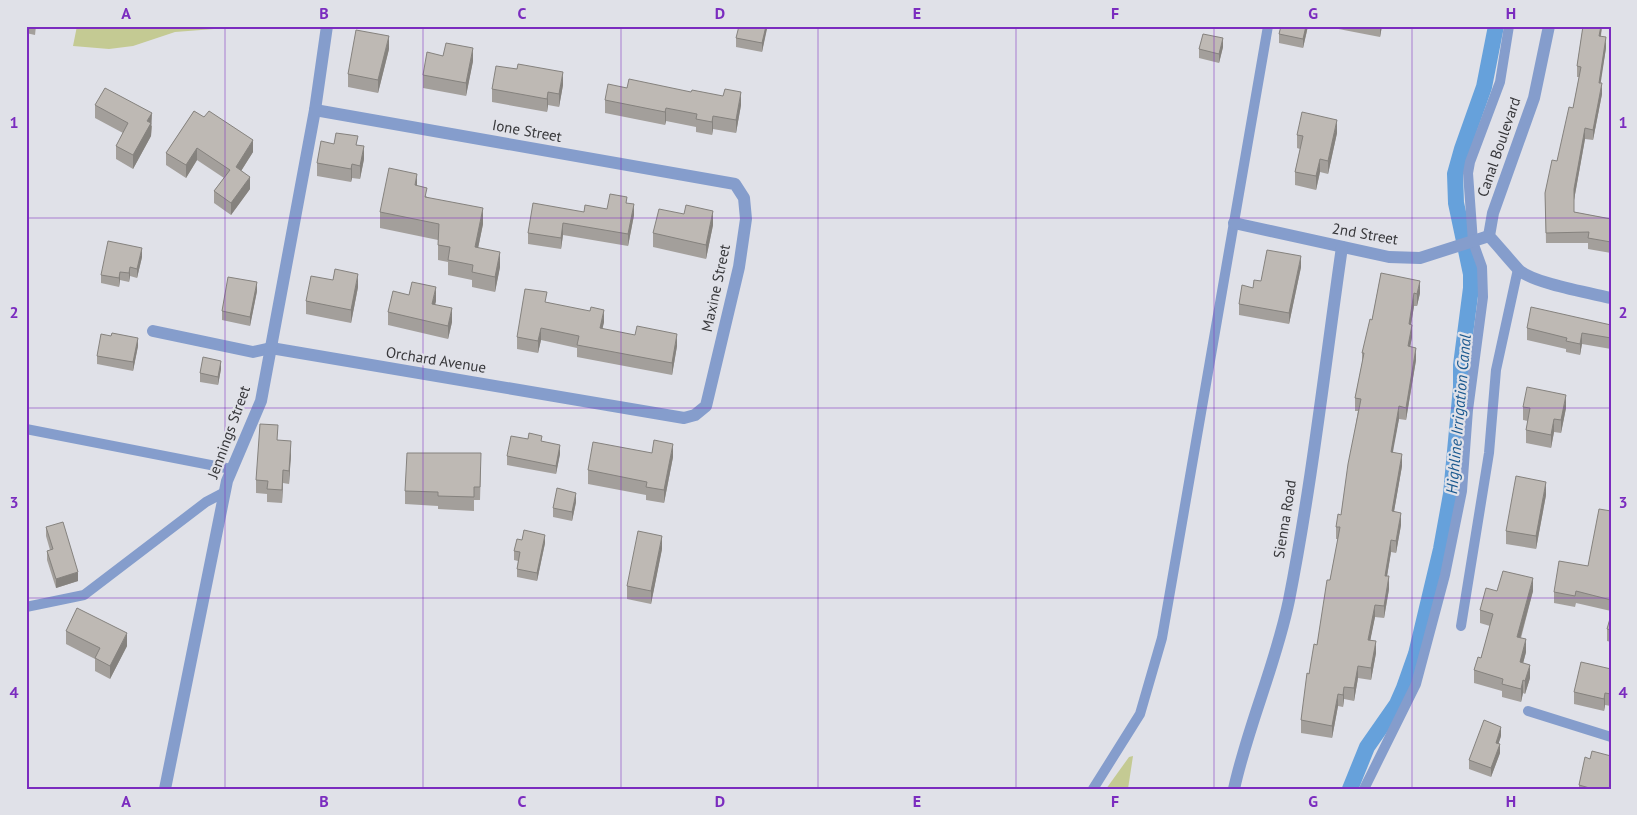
<svg xmlns="http://www.w3.org/2000/svg" width="1637" height="815" font-family="'PT Sans',sans-serif">
<style>
.green{fill:#c4ca93}
.lines{fill:none;stroke-linecap:round;stroke-linejoin:round}
.canal{stroke:#66a1db;stroke-width:16}
.lane{stroke:#859dcc;stroke-width:10}
.street{stroke:#859dcc;stroke-width:12}
.wall{fill:#a39f9b}
.shaded-wall{fill:#85827e}
.building{fill:#beb9b4;stroke:#85827e}
.grid{fill:none;stroke:#7b2cbf;stroke-width:1;stroke-opacity:0.55}
.labels{text-anchor:middle;stroke-width:4.5;stroke-linejoin:round;paint-order:stroke}
.street-label{font-size:15px;fill:#37373a;stroke:#e0e1e8}
.water-label{font-size:16px;font-style:italic;fill:#1a598f;stroke:#e0e1e8}
.neatline{fill:none;stroke:#7b2cbf;stroke-width:2}
.grid-label{font-size:16px;text-anchor:middle;font-weight:bold;fill:#7b2cbf}
</style>
<rect width="100%" height="100%" fill="#e0e1e8"/>
<g class="green">
<path d="M77,26H253L175,32L133,46L109,49L73,46Z"/>
<path d="M1133,756L1128,789H1106L1129,757Z"/>
</g>
<g class="lines">
<path class="canal" d="M1350,789L1367,747L1397,704L1404,688L1416,654L1441,549L1451,494L1461,387V365L1471,288V274L1456,203L1455,174L1462,149L1484,87L1496,26"/>
<g class="lane">
<path d="M26,429L231,469"/>
<path d="M26,607L84,595L206,502L225,492"/>
<path d="M1461,626L1489,453L1496,370L1518,269"/>
<path d="M1528,711L1611,737"/>
<path d="M1093,789L1140,714L1162,638L1268,26"/>
<path d="M1364,789L1416,684L1445,575L1462,491L1468,410L1483,297L1482,267L1473,242L1468,173L1470,162L1500,82L1509,26"/>
</g>
<g class="street">
<path d="M1549,26L1534,98L1493,213L1489,236C1499,247 1508,258 1518,269C1531,283 1590,293 1611,298"/>
<path d="M1234,223L1389,257L1420,258L1489,236"/>
<path d="M153,331L253,352L271,348L684,418L695,415L706,406L739,267L746,219L744,198L735,184L315,110"/>
<path d="M165,789L227,481L261,401L315,110L327,26"/>
<path d="M1234,789C1248,725 1276,664 1289,600C1312,483 1325,365 1342,247"/>
</g>
</g>
<g class="wall">
<path d="M26,26H36L35,35L26,33Z"/>
<path d="M767,26L762,52L736,47V38Z"/>
<path d="M1281,26H1308L1303,48L1279,43V34Z"/>
<path d="M1323,26H1382L1380,37Z"/>
<path d="M1583,26H1602L1601,36L1606,48L1600,83L1602,94L1593,140L1585,139L1574,200V212L1611,219V253L1588,249V243H1546L1545,193L1557,161L1573,108L1579,77H1577V66Z"/>
<path d="M1223,47L1219,63L1199,58V49Z"/>
<path d="M389,49L378,93L348,87V74Z"/>
<path d="M473,61L466,96L423,88V75Z"/>
<path d="M563,85L559,107L548,105L547,112L492,102V89Z"/>
<path d="M627,88L741,105L736,133L713,129L712,135L696,132V127L666,121L665,125L605,113V100Z"/>
<path d="M95,105L152,126L151,136L133,169L116,159V146L123,133L95,118Z"/>
<path d="M194,111L253,152L241,171L250,189L231,215L214,203V191L224,178L197,160L186,178L166,165V153Z"/>
<path d="M1337,133L1328,174L1320,172L1316,190L1295,185V172L1300,149L1297,148V135Z"/>
<path d="M334,144L358,145L364,159L360,179L352,178L351,182L317,176V163Z"/>
<path d="M417,186L427,197L483,224L478,248L500,267L495,292L472,287V280L448,275V262L438,260V240L380,228V212Z"/>
<path d="M627,203L634,215L628,246L563,235L561,249L528,244V233L584,212L607,209Z"/>
<path d="M713,225L706,259L653,247V233Z"/>
<path d="M142,257L137,278L130,276L129,282L120,280L119,287L101,283V275Z"/>
<path d="M1301,267L1289,324L1239,315V304L1253,288L1261,281Z"/>
<path d="M1381,273L1420,293L1417,306H1414L1411,325L1412,337L1410,347L1416,360L1406,420L1399,419L1392,452L1402,466L1394,511L1401,525L1396,553L1391,552L1387,576L1389,589L1384,618L1375,617L1370,640L1376,653L1371,680L1358,678L1354,701L1344,699L1343,707L1338,706L1332,738L1301,733V720L1309,674L1317,645L1338,539H1336V527L1341,515L1358,411H1355V398L1362,363V353L1372,320Z"/>
<path d="M333,280L358,287L351,323L306,314V301Z"/>
<path d="M257,291L250,326L222,320V311Z"/>
<path d="M436,301L435,304L452,322L448,339L388,325V312Z"/>
<path d="M547,302L604,322L602,329L677,346L672,375L577,357V348L541,340L538,353L517,349V337Z"/>
<path d="M1611,325V349L1582,344L1580,355L1566,352V349L1527,340V328Z"/>
<path d="M138,346L133,371L97,364V356Z"/>
<path d="M221,369L218,385L200,382V373Z"/>
<path d="M1523,407L1566,408L1561,433L1554,432L1551,448L1526,443V430L1528,421L1523,420Z"/>
<path d="M278,440L291,454L289,484L283,483L282,503L267,502V494L256,493V480Z"/>
<path d="M542,441L560,454L556,474L507,465V456Z"/>
<path d="M673,457L664,503L646,500V495L588,484V470Z"/>
<path d="M481,467L480,500H474V511L438,509V506L405,504V491Z"/>
<path d="M1546,495L1536,549L1506,544V531Z"/>
<path d="M576,502L572,521L553,517V508Z"/>
<path d="M1611,511V611L1576,603L1575,607L1554,603V592L1588,566Z"/>
<path d="M46,527L78,581L56,588L47,560V551L50,550L46,536Z"/>
<path d="M545,543L537,581L517,577V569L518,561L514,560V551Z"/>
<path d="M662,549L651,604L627,599V586Z"/>
<path d="M1497,591H1533L1521,638L1526,652L1523,663L1530,678L1525,694L1523,693L1521,702L1502,697V691L1474,683V670L1481,658L1490,626L1480,623V610Z"/>
<path d="M1611,615V642L1607,641V629Z"/>
<path d="M66,631L127,646L110,679L95,671V659L66,644Z"/>
<path d="M1611,669V706L1605,705L1604,711L1574,704V692Z"/>
<path d="M1501,736L1498,744L1500,753L1491,777L1469,769V760Z"/>
<path d="M1590,759L1611,789H1579V785Z"/>
</g>
<g class="shaded-wall">
<path d="M766,26H767V29L762,52V43Z"/>
<path d="M1306,26H1308L1303,48V39Z"/>
<path d="M1380,26H1382L1380,37Z"/>
<path d="M1601,26H1602L1599,47V36Z"/>
<path d="M389,36V49L378,93V80Z"/>
<path d="M1606,37V48L1599,94V83Z"/>
<path d="M1223,38V47L1219,63V54Z"/>
<path d="M473,48V61L466,96V83Z"/>
<path d="M563,72V85L559,107V94Z"/>
<path d="M1602,83V94L1593,140V130Z"/>
<path d="M548,92V105L547,112V99Z"/>
<path d="M741,92V105L736,133V120Z"/>
<path d="M666,108V121L665,125V112Z"/>
<path d="M152,113L151,136L133,169V155L147,121Z"/>
<path d="M713,116V129L712,135V122Z"/>
<path d="M1337,120V133L1328,174V161Z"/>
<path d="M1585,128V139L1574,200V189Z"/>
<path d="M253,140V152L236,179V167Z"/>
<path d="M364,146V159L360,179V166Z"/>
<path d="M197,148V160L186,178V165Z"/>
<path d="M1320,159V172L1316,190V176Z"/>
<path d="M352,164V178L351,182V169Z"/>
<path d="M417,174V189L415,185Z"/>
<path d="M250,177V189L231,215V203Z"/>
<path d="M634,204V215L628,246V234Z"/>
<path d="M483,208V224L475,263V247Z"/>
<path d="M713,211V225L706,259V245Z"/>
<path d="M563,223V235L561,249V238Z"/>
<path d="M142,248V257L137,278V269Z"/>
<path d="M500,252V267L495,292V277Z"/>
<path d="M1301,256V267L1289,324V313Z"/>
<path d="M130,267V276L129,282V273Z"/>
<path d="M120,272V280L119,287V278Z"/>
<path d="M358,274V287L351,323V310Z"/>
<path d="M1420,281V293L1417,306V294Z"/>
<path d="M257,282V291L250,326V317Z"/>
<path d="M436,287V301L432,317V304Z"/>
<path d="M1414,293V306L1409,336V324Z"/>
<path d="M452,308V322L448,339V326Z"/>
<path d="M604,310V322L600,340V328Z"/>
<path d="M1412,325V337L1408,358V346Z"/>
<path d="M541,328V340L538,353V341Z"/>
<path d="M1582,333V344L1580,355V344Z"/>
<path d="M677,334V346L672,375V363Z"/>
<path d="M138,338V346L133,371V362Z"/>
<path d="M1416,348V360L1406,420V408Z"/>
<path d="M221,361V369L218,385V377Z"/>
<path d="M1566,395V408L1561,433V420Z"/>
<path d="M1399,406V419L1392,457L1391,452L1392,444Z"/>
<path d="M1554,419V432L1551,448V435Z"/>
<path d="M291,441V454L289,484V471Z"/>
<path d="M673,444V457L664,503V490Z"/>
<path d="M560,445V454L556,474V466Z"/>
<path d="M1402,454V466L1392,523V511Z"/>
<path d="M283,470V483L282,503V490Z"/>
<path d="M1546,482V495L1536,549V536Z"/>
<path d="M576,493V502L572,521V512Z"/>
<path d="M1401,513V525L1396,553V541Z"/>
<path d="M545,535V543L537,581V573Z"/>
<path d="M662,536V549L651,604V591Z"/>
<path d="M1391,540V552L1385,588V576Z"/>
<path d="M78,572V581L56,588V579Z"/>
<path d="M1389,576V589L1384,618V606Z"/>
<path d="M1533,578V591L1517,650V637Z"/>
<path d="M1375,605V617L1368,652V640Z"/>
<path d="M127,633V646L110,679V666Z"/>
<path d="M1526,639V652L1520,675V662Z"/>
<path d="M1376,641V653L1371,680V668Z"/>
<path d="M1530,665V678L1525,694V681Z"/>
<path d="M1358,666V678L1354,701V688Z"/>
<path d="M1523,680V693L1521,702V689Z"/>
<path d="M1344,687V699L1343,707V695Z"/>
<path d="M1605,693V705L1604,711V699Z"/>
<path d="M1338,694V706L1332,738V726Z"/>
<path d="M1501,727V736L1496,752V743Z"/>
<path d="M1500,744V753L1491,777V768Z"/>
</g>
<g class="building">
<path d="M739,26H766L762,43L736,38Z"/>
<path d="M1281,26H1306L1303,39L1279,34Z"/>
<path d="M1583,26H1601L1599,36L1606,37L1599,83H1602L1593,130L1585,128L1574,189V212L1611,219V242L1588,238L1589,232L1546,233L1545,193L1552,160L1557,161L1569,107L1573,108L1581,67L1577,66Z"/>
<path d="M356,30L389,36L378,80L348,74Z"/>
<path d="M1203,34L1223,38L1219,54L1199,49Z"/>
<path d="M446,43L473,48L466,83L423,75L427,52L443,56Z"/>
<path d="M518,64L563,72L559,94L548,92L547,99L492,89L496,66L517,69Z"/>
<path d="M629,79L691,92L692,90L723,96L725,89L741,92L736,120L713,116L712,122L696,119L697,114L666,108L665,112L605,100L608,84L627,88Z"/>
<path d="M105,88L152,113L147,121L151,123L133,155L116,146L128,123L95,105Z"/>
<path d="M194,111L204,117L209,111L253,140L236,167L250,177L231,203L214,191L230,170L197,148L186,165L166,153Z"/>
<path d="M1302,112L1337,120L1328,161L1320,159L1316,176L1295,172L1303,136L1297,135Z"/>
<path d="M336,133L358,136L356,145L364,146L360,166L352,164L351,169L317,163L321,141L334,144Z"/>
<path d="M389,168L417,174L415,185L427,188L425,197L483,208L475,247L500,252L495,277L472,272L473,265L448,260L450,247L438,245L439,224L380,212Z"/>
<path d="M610,194L627,197L626,203L634,204L628,234L563,223L561,238L528,233L533,203L584,212L585,205L607,209Z"/>
<path d="M686,205L713,211L706,245L653,233L659,209L684,214Z"/>
<path d="M108,241L142,248L137,269L130,267L129,273L120,272L119,278L101,275Z"/>
<path d="M1267,250L1301,256L1289,313L1239,304L1242,285L1253,288L1254,280L1261,281Z"/>
<path d="M335,269L358,274L351,310L306,301L311,276L333,280Z"/>
<path d="M1381,273L1420,281L1417,294L1414,293L1409,324L1412,325L1408,346L1416,348L1406,408L1399,406L1391,452L1402,454L1392,511L1401,513L1396,541L1391,540L1385,576H1389L1384,606L1375,605L1368,640L1376,641L1371,668L1358,666L1354,688L1344,687L1343,695L1338,694L1332,726L1301,720L1307,673L1309,674L1314,644L1317,645L1327,580H1330L1340,527H1336L1338,514L1341,515L1348,464L1361,399L1355,398L1364,353H1362L1370,319L1372,320Z"/>
<path d="M228,277L257,282L250,317L222,311Z"/>
<path d="M412,282L436,287L432,304L452,308L448,326L388,312L393,291L409,295Z"/>
<path d="M525,289L547,292L545,302L590,311L591,307L604,310L600,328L635,335L637,326L677,334L672,363L577,345L579,336L541,328L538,341L517,337Z"/>
<path d="M1531,307L1611,325V338L1582,333L1580,344L1566,341L1567,338L1527,328Z"/>
<path d="M112,333L138,338L133,362L97,356L101,334L111,336Z"/>
<path d="M203,357L221,361L218,377L200,373Z"/>
<path d="M1527,387L1566,395L1561,420L1554,419L1551,435L1526,430L1530,408L1523,407Z"/>
<path d="M260,424L278,425L277,440L291,441L289,471L283,470L282,490L267,489L268,481L256,480Z"/>
<path d="M529,433L542,436L541,441L560,445L556,466L507,456L511,436L528,439Z"/>
<path d="M654,440L673,444L664,490L646,487L647,482L588,470L593,442L652,453Z"/>
<path d="M407,453H481L480,487H474V497L438,496V492L405,491Z"/>
<path d="M1516,476L1546,482L1536,536L1506,531Z"/>
<path d="M557,488L576,493L572,512L553,508Z"/>
<path d="M1599,509L1611,511V561L1610,568H1611V600L1576,591L1575,596L1554,592L1559,561L1588,566Z"/>
<path d="M63,522L78,572L56,579L47,551L53,549L46,527Z"/>
<path d="M524,530L545,535L537,573L517,569L520,552L514,551L517,539L522,540Z"/>
<path d="M638,531L662,536L651,591L627,586Z"/>
<path d="M1503,571L1533,578L1517,637L1526,639L1520,662L1530,665L1525,681L1523,680L1521,689L1502,684L1503,679L1474,670L1478,657L1481,658L1493,614L1480,610L1486,588L1497,591Z"/>
<path d="M77,608L127,633L110,666L95,658L100,648L66,631Z"/>
<path d="M1611,615V630L1607,629Z"/>
<path d="M1581,662L1611,669V694L1605,693L1604,699L1574,692Z"/>
<path d="M1484,720L1501,727L1496,743L1500,744L1491,768L1469,760Z"/>
<path d="M1592,751L1611,756V789H1593L1579,785L1585,757L1590,759Z"/>
</g>
<path class="grid" d="M225,26V789M423,26V789M621,26V789M818,26V789M1016,26V789M1214,26V789M1412,26V789M26,218H1611M26,408H1611M26,598H1611"/>
<g class="labels">
<g class="street-label">
<text transform="translate(527 131) rotate(10)" y="5">Ione Street</text>
<text transform="translate(1499 147) rotate(-71)" y="5">Canal Boulevard</text>
<text transform="translate(1365 234) rotate(10)" y="5">2nd Street</text>
<text transform="translate(716 288) rotate(-78)" y="5">Maxine Street</text>
<text transform="translate(436 360) rotate(9)" y="5">Orchard Avenue</text>
<text transform="translate(229 432) rotate(-70)" y="5">Jennings Street</text>
<text transform="translate(1285 519) rotate(-81)" y="5">Sienna Road</text>
</g>
<g class="water-label">
<text transform="translate(1458 414) rotate(-85)" y="6">Highline Irrigation Canal</text>
</g>
</g>
<rect width="1637" height="815" fill="none" stroke="#e0e1e8" stroke-width="55"/>
<rect x="28" y="28" width="1582" height="760" class="neatline"/>
<g class="grid-label">
<text x="126" y="19">A</text>
<text x="324" y="19">B</text>
<text x="522" y="19">C</text>
<text x="720" y="19">D</text>
<text x="917" y="19">E</text>
<text x="1115" y="19">F</text>
<text x="1313" y="19">G</text>
<text x="1511" y="19">H</text>
<text x="14" y="128">1</text>
<text x="1623" y="128">1</text>
<text x="14" y="318">2</text>
<text x="1623" y="318">2</text>
<text x="14" y="508">3</text>
<text x="1623" y="508">3</text>
<text x="14" y="698">4</text>
<text x="1623" y="698">4</text>
<text x="126" y="807">A</text>
<text x="324" y="807">B</text>
<text x="522" y="807">C</text>
<text x="720" y="807">D</text>
<text x="917" y="807">E</text>
<text x="1115" y="807">F</text>
<text x="1313" y="807">G</text>
<text x="1511" y="807">H</text>
</g>
</svg>
